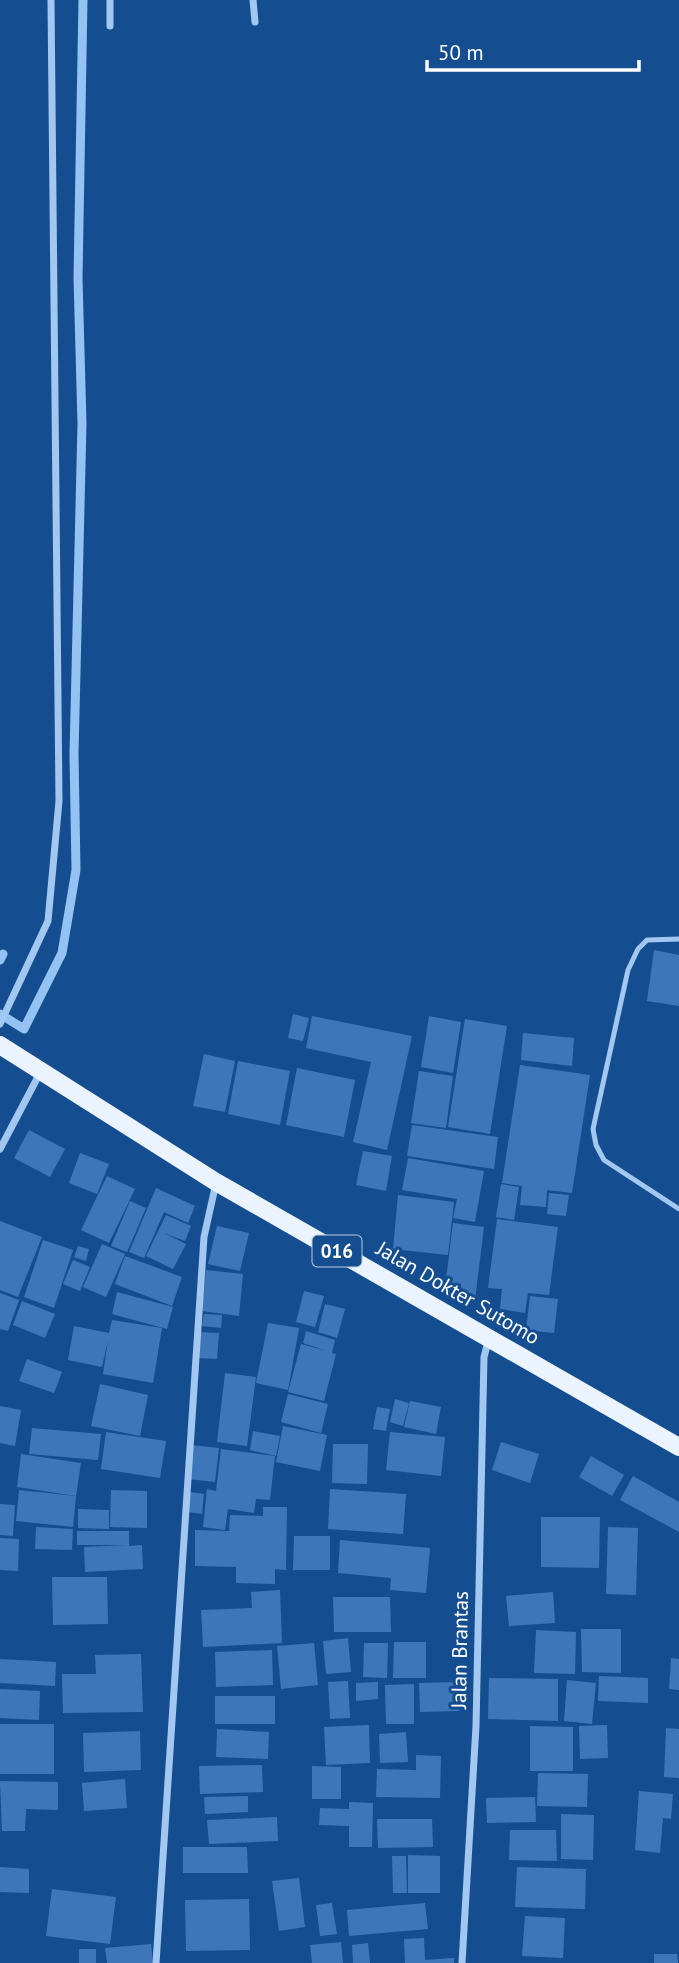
<svg xmlns="http://www.w3.org/2000/svg" width="679" height="1963" font-family="'PT Sans',sans-serif">
<style>
.lines{fill:none;stroke-linecap:round;stroke-linejoin:round}
.stream{stroke:#94c2f3;stroke-width:9}
.building{fill:#3e77b9}
.service{stroke:#a2c7f0;stroke-width:5}
.minor{stroke:#a2c7f0;stroke-width:7}
.primary{stroke:#ebf3ff;stroke-width:18}
.labels{text-anchor:middle;stroke-width:6;stroke-linejoin:round;paint-order:stroke}
.shield{fill:#154e90;stroke:#b9cade;stroke-width:2}
.shield-label{font-size:19px;font-weight:bold;fill:#fff}
.street-label{font-size:21px;fill:#fff;stroke:#154e90}
</style>
<rect width="100%" height="100%" fill="#154e90"/>
<g class="lines">
<g class="stream">
<path d="M0,960L3,954"/>
<path d="M0,1014L24,1029L62,953L76,870L74,754L82,424L78,278L83,0"/>
</g>
</g>
<g class="building">
<path d="M654,950L679,955V1006L647,1001Z"/>
<path d="M293,1014L309,1018L303,1041L288,1038Z"/>
<path d="M312,1016L412,1036L387,1150L353,1142L371,1062L306,1048Z"/>
<path d="M429,1016L461,1022L453,1073L421,1067Z"/>
<path d="M465,1019L507,1026L490,1134L448,1127Z"/>
<path d="M523,1033L574,1038L572,1066L521,1060Z"/>
<path d="M204,1054L235,1061L225,1112L193,1106Z"/>
<path d="M238,1061L290,1071L280,1125L228,1114Z"/>
<path d="M520,1065L590,1075L572,1193L547,1190L546,1207L520,1205L522,1186L502,1183Z"/>
<path d="M297,1068L355,1080L344,1137L286,1125Z"/>
<path d="M419,1071L453,1076L446,1128L411,1123Z"/>
<path d="M412,1125L498,1137L494,1169L407,1156Z"/>
<path d="M29,1130L65,1149L50,1177L14,1158Z"/>
<path d="M363,1151L392,1156L386,1191L356,1185Z"/>
<path d="M80,1153L109,1164L97,1194L69,1183Z"/>
<path d="M408,1158L484,1171L475,1222L453,1218L457,1199L402,1190Z"/>
<path d="M107,1176L135,1189L109,1243L81,1230Z"/>
<path d="M501,1184L519,1187L514,1220L496,1217Z"/>
<path d="M156,1188L195,1206L188,1223L164,1212L144,1258L129,1252Z"/>
<path d="M549,1193L569,1195L566,1216L547,1214Z"/>
<path d="M398,1195L454,1202L448,1255L393,1249Z"/>
<path d="M130,1201L146,1208L127,1252L111,1246Z"/>
<path d="M166,1215L191,1226L185,1241L164,1233L186,1244L173,1269L146,1256Z"/>
<path d="M497,1219L558,1227L549,1295L528,1293L525,1313L500,1309L502,1289L488,1288Z"/>
<path d="M0,1221L42,1237L18,1297L0,1290Z"/>
<path d="M453,1223L484,1227L475,1300L444,1296Z"/>
<path d="M217,1226L249,1233L240,1271L208,1264Z"/>
<path d="M43,1240L73,1250L54,1308L24,1297Z"/>
<path d="M102,1244L125,1254L106,1297L83,1287Z"/>
<path d="M78,1246L89,1249L86,1261L74,1257Z"/>
<path d="M125,1256L182,1277L172,1306L115,1284Z"/>
<path d="M73,1260L90,1267L80,1291L63,1284Z"/>
<path d="M206,1270L243,1274L239,1316L202,1311Z"/>
<path d="M304,1291L324,1296L315,1327L296,1322Z"/>
<path d="M117,1292L173,1307L167,1329L112,1314Z"/>
<path d="M0,1293L19,1300L8,1331L0,1329Z"/>
<path d="M530,1296L558,1299L554,1333L526,1330Z"/>
<path d="M22,1301L55,1314L45,1338L13,1325Z"/>
<path d="M325,1304L345,1309L337,1338L318,1332Z"/>
<path d="M204,1314L222,1315L221,1328L202,1326Z"/>
<path d="M112,1320L162,1328L153,1383L103,1374L108,1340L102,1367L68,1360L74,1326L109,1333Z"/>
<path d="M268,1323L299,1328L288,1390L256,1383Z"/>
<path d="M306,1331L335,1340L332,1353L336,1354L324,1401L288,1392L301,1344L327,1351L303,1343Z"/>
<path d="M199,1332L219,1333L217,1359L197,1358Z"/>
<path d="M27,1359L62,1372L54,1393L19,1381Z"/>
<path d="M225,1373L256,1377L247,1446L217,1442Z"/>
<path d="M100,1384L148,1395L140,1436L91,1426Z"/>
<path d="M288,1394L328,1404L321,1433L281,1422Z"/>
<path d="M395,1399L409,1403L403,1426L390,1422Z"/>
<path d="M410,1401L441,1407L436,1434L404,1427Z"/>
<path d="M0,1406L21,1410L15,1446L0,1443Z"/>
<path d="M377,1407L390,1409L386,1431L373,1429Z"/>
<path d="M283,1426L327,1435L320,1471L276,1462Z"/>
<path d="M32,1428L101,1434L98,1460L29,1454Z"/>
<path d="M253,1431L280,1436L276,1456L250,1450Z"/>
<path d="M106,1432L166,1441L160,1478L101,1469Z"/>
<path d="M390,1432L445,1437L441,1476L386,1470Z"/>
<path d="M501,1442L539,1454L530,1483L492,1470Z"/>
<path d="M333,1444H368L367,1484L332,1483Z"/>
<path d="M191,1445L219,1448L215,1482L188,1479Z"/>
<path d="M221,1449L275,1456L270,1500L256,1499L254,1513L228,1509L225,1530L203,1527L207,1489L216,1491Z"/>
<path d="M21,1454L81,1463L76,1496L17,1487Z"/>
<path d="M591,1456L624,1475L612,1496L579,1477Z"/>
<path d="M633,1476L679,1502V1532L620,1500Z"/>
<path d="M330,1489L406,1494L403,1534L328,1529Z"/>
<path d="M19,1490L76,1496L73,1527L16,1521Z"/>
<path d="M111,1490L147,1491V1528L110,1527Z"/>
<path d="M190,1492L204,1494L202,1514L188,1512Z"/>
<path d="M0,1504L15,1505L13,1536L0,1535Z"/>
<path d="M263,1507H287L286,1570L275,1569V1584L236,1583V1567L195,1566V1530L229,1531L230,1515L263,1516Z"/>
<path d="M78,1509L109,1510V1529L78,1528Z"/>
<path d="M541,1517H600L599,1568L541,1567Z"/>
<path d="M36,1527L73,1529L72,1550L35,1549Z"/>
<path d="M608,1527L638,1528L636,1595L606,1594Z"/>
<path d="M77,1531H129V1546L142,1545L143,1569L85,1572L84,1547L127,1545H77Z"/>
<path d="M294,1536H330V1570H293Z"/>
<path d="M0,1538L19,1539L18,1571L0,1570Z"/>
<path d="M340,1540L430,1548L426,1593L390,1590L391,1578L338,1573Z"/>
<path d="M52,1577H107L108,1624L53,1625Z"/>
<path d="M280,1590L282,1643L203,1647L201,1610L252,1608L251,1592Z"/>
<path d="M553,1592L555,1623L509,1626L506,1596Z"/>
<path d="M333,1597H390L391,1632H334Z"/>
<path d="M581,1629H621V1673L582,1672Z"/>
<path d="M536,1630L576,1632L575,1674L534,1673Z"/>
<path d="M348,1638L351,1672L326,1674L323,1641Z"/>
<path d="M394,1642H426V1678H393Z"/>
<path d="M314,1643L318,1685L281,1689L277,1646Z"/>
<path d="M364,1643H388L387,1678L363,1677Z"/>
<path d="M272,1650L273,1685L216,1687L215,1652Z"/>
<path d="M141,1654L143,1712L63,1713L62,1674H96L95,1655Z"/>
<path d="M671,1658L679,1659V1690L669,1689Z"/>
<path d="M0,1659L56,1662L55,1686L0,1683Z"/>
<path d="M599,1676L648,1678V1703L598,1701Z"/>
<path d="M489,1678L558,1679V1721L488,1719Z"/>
<path d="M567,1680L596,1683L592,1724L564,1721Z"/>
<path d="M348,1681L350,1718L330,1719L328,1682Z"/>
<path d="M378,1682V1699L356,1701V1683Z"/>
<path d="M458,1682L459,1711L420,1712L419,1683Z"/>
<path d="M414,1684V1724H386L385,1685Z"/>
<path d="M0,1689L40,1691L39,1720L0,1718Z"/>
<rect x="215" y="1696" width="60" height="28"/>
<rect x="0" y="1724" width="54" height="50"/>
<path d="M369,1725L370,1763L326,1765L324,1727Z"/>
<path d="M607,1725L608,1758L580,1759L579,1726Z"/>
<path d="M530,1726L573,1727V1771H530Z"/>
<path d="M666,1728L679,1729V1778L664,1777Z"/>
<path d="M217,1729L269,1732L268,1759L216,1757Z"/>
<path d="M140,1731L141,1770L84,1772L83,1733Z"/>
<path d="M406,1732L408,1762L380,1763L379,1734Z"/>
<path d="M416,1755L441,1756L440,1798L376,1797L377,1769L416,1770Z"/>
<path d="M262,1765L263,1792L200,1794L199,1766Z"/>
<path d="M312,1766L341,1767V1799H312Z"/>
<path d="M538,1773L588,1774L587,1807L537,1806Z"/>
<path d="M125,1779L127,1808L84,1811L82,1783Z"/>
<path d="M0,1781L58,1782V1810L26,1809L25,1831H2Z"/>
<path d="M639,1791L673,1794L671,1819L663,1818L660,1853L635,1850Z"/>
<path d="M248,1796V1812L205,1814L204,1797Z"/>
<path d="M535,1797L536,1822L487,1823L486,1798Z"/>
<path d="M349,1802L373,1803L372,1847H349V1826L319,1825L320,1808L349,1809Z"/>
<path d="M561,1814L594,1815L593,1860L561,1859Z"/>
<path d="M277,1817L278,1841L209,1844L207,1820Z"/>
<path d="M377,1819H432L433,1847L378,1848Z"/>
<path d="M510,1830H556L557,1861L509,1860Z"/>
<path d="M183,1847H247L248,1873H183Z"/>
<path d="M408,1855L440,1856V1893H408Z"/>
<path d="M392,1856H406L407,1893H393Z"/>
<path d="M0,1867L29,1869V1893L0,1892Z"/>
<path d="M517,1867L586,1869L585,1909L515,1907Z"/>
<path d="M299,1878L305,1927L279,1931L272,1881Z"/>
<path d="M52,1889L116,1897L110,1944L46,1936Z"/>
<path d="M249,1899L250,1950L186,1951L185,1900Z"/>
<path d="M332,1903L337,1934L320,1936L316,1905Z"/>
<path d="M425,1903L428,1929L349,1936L347,1910Z"/>
<path d="M525,1916L565,1918L563,1958L522,1956Z"/>
<path d="M424,1938L425,1960L454,1958V1963H405L404,1939Z"/>
<path d="M341,1942L343,1963H312L310,1945Z"/>
<path d="M368,1943L370,1963H353L352,1945Z"/>
<path d="M151,1944L153,1963H107L105,1948Z"/>
<rect x="79" y="1949" width="17" height="14"/>
<path d="M654,1954H677L678,1963H654Z"/>
</g>
<g class="lines">
<path class="service" d="M679,939L647,940L638,949L628,970L593,1129L596,1145L604,1160L679,1209"/>
<g class="minor">
<path d="M253,0L255,22"/>
<path d="M110,26V0"/>
<path d="M0,1024L48,921L59,801L51,0"/>
<path d="M0,1149L41,1071"/>
<path d="M156,1963L204,1237L216,1183"/>
<path d="M462,1963L476,1726L484,1357L489,1338"/>
</g>
<path class="primary" d="M0,1045L216,1182L679,1447"/>
</g>
<g class="labels">
<rect class="shield" x="312.5" y="1235.5" width="49" height="31" rx="5"/>
<g class="shield-label">
<text x="337" y="1258">016</text>
</g>
<g class="street-label">
<text transform="translate(458 1293) rotate(30)" y="7">Jalan Dokter Sutomo</text>
<text transform="translate(460 1650) rotate(-89)" y="7">Jalan Brantas</text>
</g>
</g>
<path d="M427 60v10h212v-10" fill="none" stroke="#ffffff" stroke-width="3.5"/>
<text x="438" y="60" font-size="21" fill="#ffffff" stroke="#154e90" stroke-width="5" paint-order="stroke">50 m</text>
</svg>
